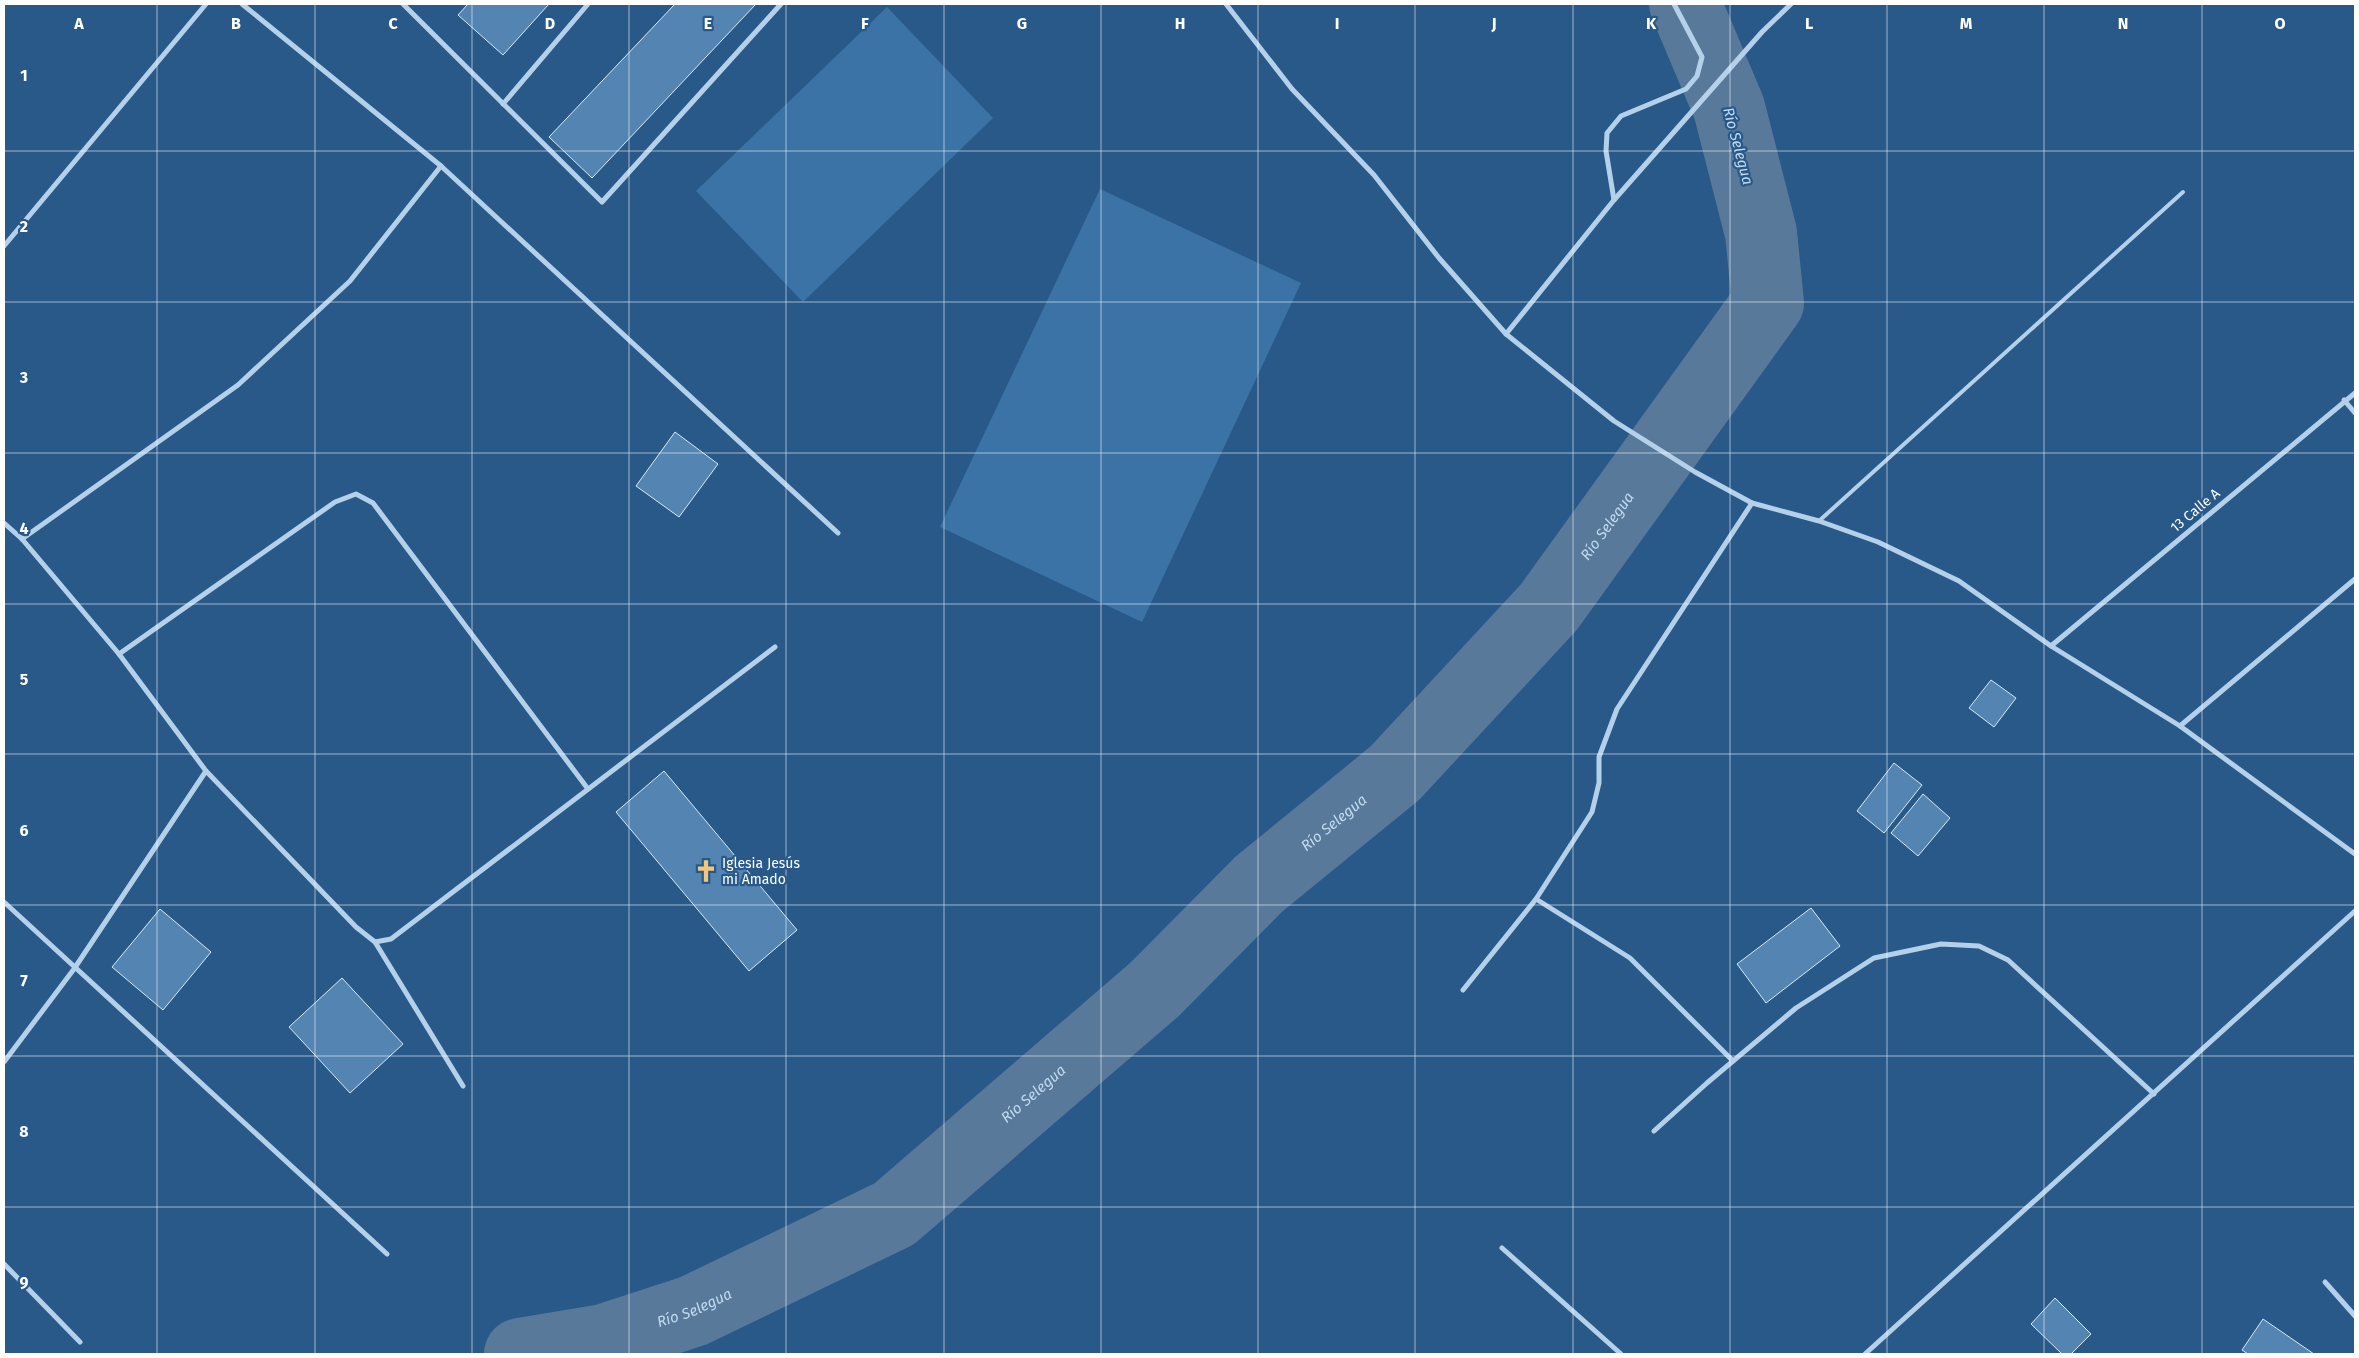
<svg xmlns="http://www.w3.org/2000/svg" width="2359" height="1358" font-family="'Fira Sans',sans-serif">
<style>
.green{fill:#3c73a6}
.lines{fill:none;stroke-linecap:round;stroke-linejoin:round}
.river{stroke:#58799a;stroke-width:72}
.building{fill:#5484b2;stroke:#d9e9f7}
.lane{stroke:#b5d0e9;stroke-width:4}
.street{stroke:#b5d0e9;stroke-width:5}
.grid{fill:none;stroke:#fff;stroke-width:1;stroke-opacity:0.55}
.labels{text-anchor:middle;stroke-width:4.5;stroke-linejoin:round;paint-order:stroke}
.street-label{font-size:14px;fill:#fff;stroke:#285989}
.poi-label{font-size:14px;fill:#fff;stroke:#285989;text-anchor:start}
.water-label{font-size:15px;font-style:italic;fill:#c1daf0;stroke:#285989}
.grid-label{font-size:16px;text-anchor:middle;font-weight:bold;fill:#fff;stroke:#285989;stroke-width:4.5;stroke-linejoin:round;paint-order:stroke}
</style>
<rect width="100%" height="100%" fill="#285989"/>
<g class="green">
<path d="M887,7L993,118L803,302L696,191Z"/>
<path d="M1100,189L1301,283L1142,622L940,527Z"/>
</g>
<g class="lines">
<path class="river" id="s1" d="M520,1354L604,1340L693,1311L894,1214L1155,989L1259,884L1395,773L1549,607L1768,303L1761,233L1729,108L1685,4"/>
</g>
<g class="building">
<path d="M468,4H549L503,55L458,15Z"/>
<path d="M675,4H756L592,178L549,137Z"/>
<path d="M675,432L718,464L679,517L636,486Z"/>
<path d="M1991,680L2016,698L1994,727L1969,708Z"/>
<path d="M1894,763L1922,785L1884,833L1857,811Z"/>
<path d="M664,771L797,930L749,971L616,812Z"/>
<path d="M1923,794L1950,818L1918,856L1891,833Z"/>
<path d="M1811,908L1840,946L1766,1003L1737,964Z"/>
<path d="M160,909L211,952L163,1010L112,967Z"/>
<path d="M342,978L403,1044L350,1093L289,1027Z"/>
<path d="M2055,1298L2091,1334L2071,1354H2062L2031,1324Z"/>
<path d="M2263,1319L2314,1354H2248L2242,1350Z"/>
</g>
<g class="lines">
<path class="lane" d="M1819,521L2183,192"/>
<g class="street">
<path d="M242,4L441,166L838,533"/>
<path d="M403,4L602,202L781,4"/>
<path d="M1226,4L1292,89L1374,175L1439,258L1506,334L1614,421L1695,472L1752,503L1819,521L1878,542L1959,581L2051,646L2180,726L2355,854"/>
<path d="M503,104L588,4"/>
<path d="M1614,200L1606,151L1607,133L1621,116L1686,89L1697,76L1702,57L1674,4"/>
<path d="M4,246L206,4"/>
<path d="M1506,334L1614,200L1762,32L1791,4"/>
<path d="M2344,400L2355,413"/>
<path d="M4,523L22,539L119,654L206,771L356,927L375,942L463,1086"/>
<path d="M22,539L238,385L350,281L441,166"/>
<path d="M2051,646L2355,393"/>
<path d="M119,654L335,502L356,494L373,503L588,789"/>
<path d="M2180,726L2355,579"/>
<path d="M4,902L387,1254"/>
<path d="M375,942L391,939L775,647"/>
<path d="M1463,990L1536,899"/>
<path d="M1733,1061L1630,958L1536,899L1592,812L1599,783V757L1617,709L1752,503"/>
<path d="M4,1062L74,969L206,771"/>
<path d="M1654,1131L1707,1083L1796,1008L1874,958L1941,944L1979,946L2008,960L2154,1094"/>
<path d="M1502,1248L1621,1354"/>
<path d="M4,1264L80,1342"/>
<path d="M2325,1282L2355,1316"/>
<path d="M1865,1354L2355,911"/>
</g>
</g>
<path class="grid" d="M157,4V1354M315,4V1354M472,4V1354M629,4V1354M786,4V1354M944,4V1354M1101,4V1354M1258,4V1354M1415,4V1354M1573,4V1354M1730,4V1354M1887,4V1354M2044,4V1354M2202,4V1354M4,151H2355M4,302H2355M4,453H2355M4,604H2355M4,754H2355M4,905H2355M4,1056H2355M4,1207H2355"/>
<defs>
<symbol id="church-bare" viewBox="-9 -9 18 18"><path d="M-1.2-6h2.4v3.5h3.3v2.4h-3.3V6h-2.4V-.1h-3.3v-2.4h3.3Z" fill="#f1c77b" stroke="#285989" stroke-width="2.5" paint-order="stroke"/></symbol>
</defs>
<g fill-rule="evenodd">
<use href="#church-bare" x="690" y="855" width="32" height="32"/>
</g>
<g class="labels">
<g class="street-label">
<text transform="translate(2195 510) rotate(-40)" y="5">13 Calle A</text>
</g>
<g class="poi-label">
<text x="722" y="868">Iglesia Jesús<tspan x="722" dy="16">mi Amado</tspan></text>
</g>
<g class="water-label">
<text transform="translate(1738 146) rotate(75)" y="5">Río Selegua</text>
<text dy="5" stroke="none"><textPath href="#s1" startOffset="1396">Río Selegua</textPath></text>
<text dy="5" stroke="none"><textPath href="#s1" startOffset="991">Río Selegua</textPath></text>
<text dy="5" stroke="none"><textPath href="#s1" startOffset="586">Río Selegua</textPath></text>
<text dy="5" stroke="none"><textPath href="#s1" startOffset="181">Río Selegua</textPath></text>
</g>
</g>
<g class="grid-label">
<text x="79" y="29">A</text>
<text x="236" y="29">B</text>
<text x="393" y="29">C</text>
<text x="550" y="29">D</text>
<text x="708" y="29">E</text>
<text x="865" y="29">F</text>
<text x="1022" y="29">G</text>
<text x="1180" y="29">H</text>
<text x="1337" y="29">I</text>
<text x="1494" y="29">J</text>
<text x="1651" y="29">K</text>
<text x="1809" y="29">L</text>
<text x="1966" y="29">M</text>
<text x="2123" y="29">N</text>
<text x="2280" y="29">O</text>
<text x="24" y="81">1</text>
<text x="24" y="232">2</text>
<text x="24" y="383">3</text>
<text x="24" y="534">4</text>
<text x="24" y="685">5</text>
<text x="24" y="836">6</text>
<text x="24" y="986">7</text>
<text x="24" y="1137">8</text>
<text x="24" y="1288">9</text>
</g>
<rect width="2359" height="1358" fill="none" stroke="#ffffff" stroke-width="10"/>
</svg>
